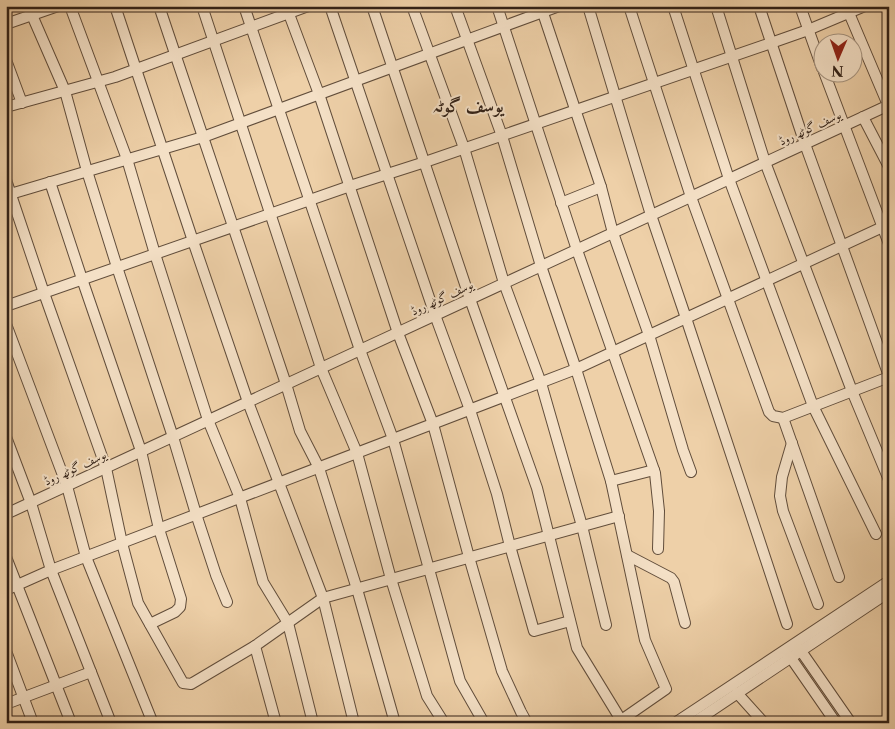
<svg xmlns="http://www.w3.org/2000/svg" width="895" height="729" font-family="'Libre Caslon Text',Amiri,serif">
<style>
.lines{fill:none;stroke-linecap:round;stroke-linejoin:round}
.minor-casing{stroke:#614d3b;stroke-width:12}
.minor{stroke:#f4e0c6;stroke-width:10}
.labels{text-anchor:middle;stroke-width:4;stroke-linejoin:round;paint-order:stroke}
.street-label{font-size:12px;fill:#322117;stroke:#f4e0c6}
.district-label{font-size:18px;font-weight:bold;fill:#322117;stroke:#f4e0c6}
</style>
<rect width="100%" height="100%" fill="#eed0a8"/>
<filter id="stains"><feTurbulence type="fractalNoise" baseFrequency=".004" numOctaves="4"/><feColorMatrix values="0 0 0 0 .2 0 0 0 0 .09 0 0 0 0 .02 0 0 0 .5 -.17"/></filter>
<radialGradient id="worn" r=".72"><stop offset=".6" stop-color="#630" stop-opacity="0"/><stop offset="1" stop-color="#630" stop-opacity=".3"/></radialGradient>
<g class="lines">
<defs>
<g id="minor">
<path d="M28,6L65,91L87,171L117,267L173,437L196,514L216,575L227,602"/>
<path d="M70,6L127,159L155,254L208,420L240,498L263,582L288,623L313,723"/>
<path d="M115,6L193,241L248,402L323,598L354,723"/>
<path d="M159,6L286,384L300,431L319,468L357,589L395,723"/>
<path d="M202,6L321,368L357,453L391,579L427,696L444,723"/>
<path d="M244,6L360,350L393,439L460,681L484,723"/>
<path d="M286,6L319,94L398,333L433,424L469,557L502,671L521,712L527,723"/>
<path d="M330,6L435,315L470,410L497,494L510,546L534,631L570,621"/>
<path d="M372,6L470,299L537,488L577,648L621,720"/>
<path d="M412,6L464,148L504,283L541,383L582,526L606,625"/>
<path d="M455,6L502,136L541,266L576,369L611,481L645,640L666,689L617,723"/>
<path d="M497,6L577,250L655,473L659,511L658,549"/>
<path d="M588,6L651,215L686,318L787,624"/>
<path d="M629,6L691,197L769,412L773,416L783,418L889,377"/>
<path d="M673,6L729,179L813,406L876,534"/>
<path d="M716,6L765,162L852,391L889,480"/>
<path d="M759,6L805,144L889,376"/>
<path d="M800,6L822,68"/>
<path d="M846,6L888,105"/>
<path d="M887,6L889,10"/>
<path d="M541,7L601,187L613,233L649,335L683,450L691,472"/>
<path d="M6,24L58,6"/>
<path d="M6,60L22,103"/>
<path d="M824,72L889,244"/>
<path d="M6,107L115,77L308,6"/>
<path d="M863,117L889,167"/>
<path d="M6,180L44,293L106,468L122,543L138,603L183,683L191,684L255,646L323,598L619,516"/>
<path d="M50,182L82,279L141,451L159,529L181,599L180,607L175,612L150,624"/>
<path d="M7,195L203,137L559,6"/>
<path d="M561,203L601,187"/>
<path d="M6,306L350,186L425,162L771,43L808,30L865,6"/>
<path d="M6,324L67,486L86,557L152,721"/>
<path d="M783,418L839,577"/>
<path d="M6,437L31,503L51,570L111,723"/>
<path d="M792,443L782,477L780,496L783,511L818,604"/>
<path d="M611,481L654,470"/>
<path d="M6,514L889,105"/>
<path d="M627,555L671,578L674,582L685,623"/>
<path d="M6,557L71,723"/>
<path d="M6,590L51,570L576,369L889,224"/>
<path d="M255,646L276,723"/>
<path d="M796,647L801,651L851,723"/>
<path d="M6,651L33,723"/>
<path d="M787,655L791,658L836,723"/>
<path d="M737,693L764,723"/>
<path d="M6,704L91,672"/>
<path d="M675,723L889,581"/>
<path d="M693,723L889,592"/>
</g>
</defs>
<use href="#minor" class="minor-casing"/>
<use href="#minor" class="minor"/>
</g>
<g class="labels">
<g class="street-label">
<text transform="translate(810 128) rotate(-25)" y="4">یوسف گوٹھ روڈ</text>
<text transform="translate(442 298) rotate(-25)" y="4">یوسف گوٹھ روڈ</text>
<text transform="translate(75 468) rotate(-25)" y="4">یوسف گوٹھ روڈ</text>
</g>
<g class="district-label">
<text x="468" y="112">یوسف گوٹہ</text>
</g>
</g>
<rect width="895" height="729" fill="none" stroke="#eed0a8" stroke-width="25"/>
<rect x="8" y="8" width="880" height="714" fill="none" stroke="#322117" stroke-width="2.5"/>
<rect x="12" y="12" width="870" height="704" fill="none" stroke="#322117"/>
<g transform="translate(838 58) rotate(182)"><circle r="24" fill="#f4e0c6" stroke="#a69480"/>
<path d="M0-4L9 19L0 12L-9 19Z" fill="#8f2418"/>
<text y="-8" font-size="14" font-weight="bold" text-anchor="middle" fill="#322117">N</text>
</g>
<rect width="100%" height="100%" filter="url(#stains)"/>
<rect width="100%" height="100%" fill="url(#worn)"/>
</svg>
